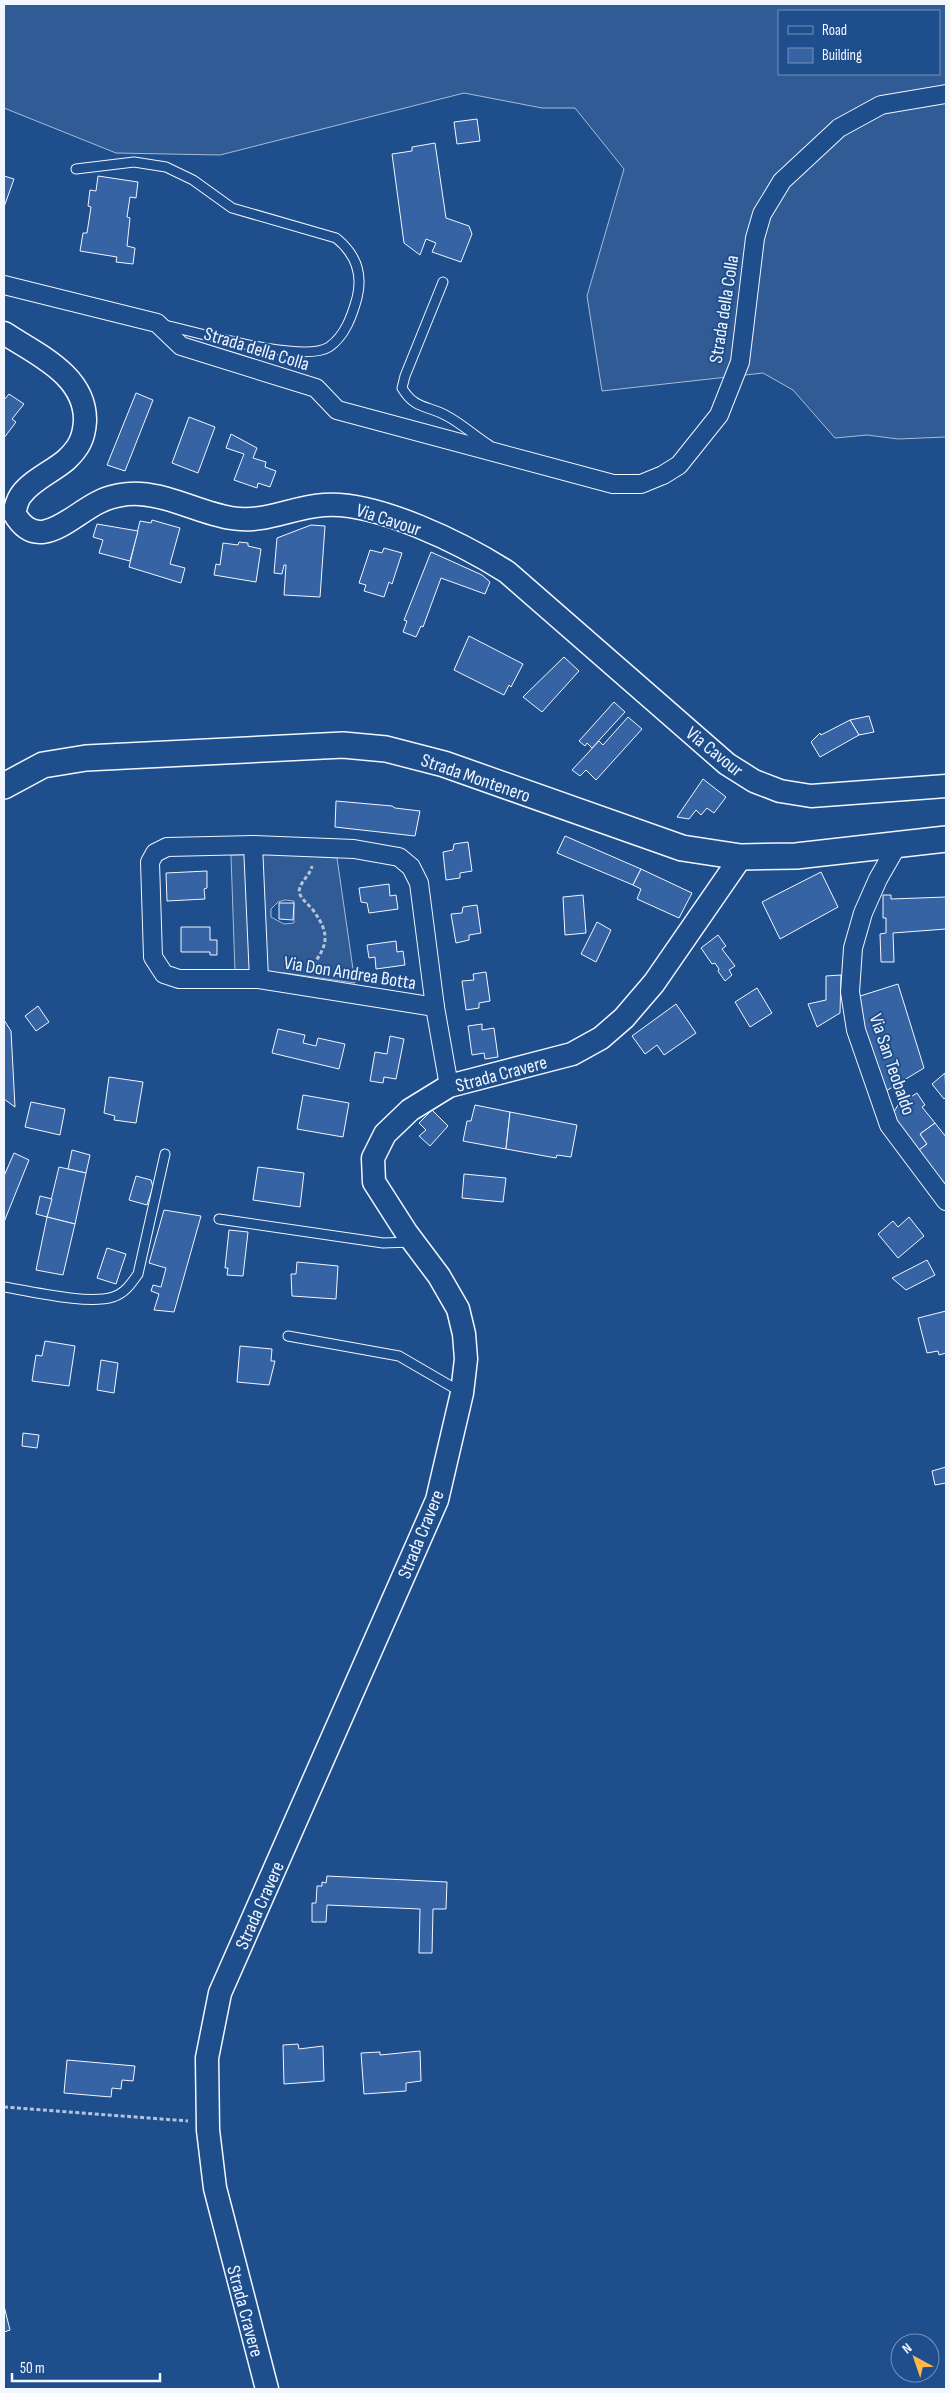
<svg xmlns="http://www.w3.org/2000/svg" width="950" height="2393" font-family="'Sofia Sans Condensed',sans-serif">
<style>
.built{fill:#305b95;stroke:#a8bbd7;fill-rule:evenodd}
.building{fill:#3563a3;stroke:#f2f6ff}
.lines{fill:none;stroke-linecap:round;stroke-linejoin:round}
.service-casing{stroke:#f2f6ff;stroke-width:11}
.minor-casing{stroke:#f2f6ff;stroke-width:20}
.tertiary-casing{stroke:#f2f6ff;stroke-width:25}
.secondary-casing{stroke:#f2f6ff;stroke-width:28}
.path{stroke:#b3c4dc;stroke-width:3;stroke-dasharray:4 2.5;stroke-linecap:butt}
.service{stroke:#1f4e8c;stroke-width:9}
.minor{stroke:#1f4e8c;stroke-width:18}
.tertiary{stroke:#1f4e8c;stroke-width:22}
.secondary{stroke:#1f4e8c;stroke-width:25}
.labels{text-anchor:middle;stroke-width:4;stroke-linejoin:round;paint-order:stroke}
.street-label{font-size:19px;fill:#f2f6ff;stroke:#1f4e8c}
</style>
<rect width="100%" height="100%" fill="#1f4e8c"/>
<g class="built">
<path d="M4,4H946V437L898,439L867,435L835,438L793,390L763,373L602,391L587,296L624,169L575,108H542L464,93L220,155L116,153L4,108ZM779,11H939V74H779Z"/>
<path d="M282,854L337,858L355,983L285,973L235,972L231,855ZM285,900L294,901V923L284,924L271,917V909L278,902Z"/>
</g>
<g class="building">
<path d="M477,119L480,141L457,144L454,122Z"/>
<path d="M435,143L446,218L469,226L472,234L461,262L432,252L436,243L426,239L420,255L404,243L392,154L412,151V147Z"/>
<path d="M4,176L14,179L4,207Z"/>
<path d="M98,176L138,182L136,198L130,197L127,217L130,218L127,246L135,248L133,264L116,262L117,257L80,251L83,233H87L91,207L88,206L90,190L96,191Z"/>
<path d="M136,393L153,400L125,471L107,465Z"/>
<path d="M9,394L24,404L12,419L16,422L4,438V400Z"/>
<path d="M189,417L215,427L198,473L172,463Z"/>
<path d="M231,434L257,448L253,458L266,462L265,467L276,471L270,487L258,483L257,488L234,480L244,454L226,448Z"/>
<path d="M152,520L180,528L170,564L185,568L181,583L129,567L140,521L151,523Z"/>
<path d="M97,524L138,531L130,561L99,553L103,540L93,537Z"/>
<path d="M311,525L325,526L320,597L284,595L286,565H284L282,574L274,573L277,538Z"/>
<path d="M239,542L248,543V546L261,549L256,582L214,575L216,564L220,565L223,543L238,545Z"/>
<path d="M384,548L402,553L392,584L389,582L384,597L364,591L366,585L359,583L370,550L382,553Z"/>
<path d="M431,552L482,575L490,582L485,594L441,578L423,627L421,626L416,637L403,632L407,621L404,620Z"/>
<path d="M469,636L523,664L511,687L509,685L504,695L454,670Z"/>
<path d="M564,657L579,671L542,712L523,697Z"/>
<path d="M614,702L625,712L592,748L587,743L585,746L579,741Z"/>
<path d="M869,716L874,732L859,735L850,720Z"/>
<path d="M628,717L642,729L596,780L586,770L580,776L572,770L599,741L603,745Z"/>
<path d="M850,720L859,735L820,757L811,742L820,733L821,735Z"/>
<path d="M703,779L726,797L714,813L707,808L701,815L696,810L689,819L677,817Z"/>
<path d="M336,801L392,806L395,808L420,811L415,836L335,827Z"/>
<path d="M565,836L641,869L633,885L557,853Z"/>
<path d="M468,842L472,871L460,873V878L446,880L443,852L453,850L454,844Z"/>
<path d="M641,869L692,893L679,918L637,899L641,889L633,885Z"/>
<path d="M207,871V888L204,889L205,899L167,901L166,873Z"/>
<path d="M821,872L838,907L780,939L762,902Z"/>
<path d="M389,884L390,896L396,895L398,909L369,913L367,903L361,902L359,888Z"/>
<path d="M583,895L586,933L565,935L563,897Z"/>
<path d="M883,895H891V899L946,897V929L893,933L894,962H881L880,934L886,933V918H883Z"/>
<path d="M279,903H294L293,920L279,919Z"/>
<path d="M477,905L481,933L469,935V940L456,943L451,914L462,913L463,907Z"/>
<path d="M597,922L611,930L596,962L581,954Z"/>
<path d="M181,927H210V940H217V955H210V952H181Z"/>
<path d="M718,935L726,946L722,949L735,966L729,970L732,975L725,981L718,971L719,969L715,963L712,964L701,948Z"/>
<path d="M396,941L397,952L403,951L405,965L376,969L375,957L369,958L367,945Z"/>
<path d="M486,972L490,1001L479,1003V1008L466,1010L462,981L474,980L473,974Z"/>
<path d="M841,975L840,1013L817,1027L808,1004L826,1000V976Z"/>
<path d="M898,984L924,1068L881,1094L857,997Z"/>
<path d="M757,988L772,1013L750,1027L735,1002Z"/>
<path d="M676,1004L696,1033L664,1055L657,1045L645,1054L632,1036Z"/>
<path d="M38,1006L49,1022L36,1031L25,1016Z"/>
<path d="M4,1020L11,1031L15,1107L4,1099Z"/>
<path d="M482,1024V1030L494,1028L498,1057L485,1059L484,1053L472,1055L468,1026Z"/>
<path d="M278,1029L305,1035L303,1043L316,1046L318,1038L345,1044L339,1069L272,1053Z"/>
<path d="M390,1036L404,1039L396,1079L384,1077L383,1083L370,1081L375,1052L387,1054Z"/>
<path d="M945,1073L946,1097L944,1099L932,1084Z"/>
<path d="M109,1077L143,1082L136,1123L114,1120L115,1116L104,1113Z"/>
<path d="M917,1093L925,1105L922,1107L935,1123L920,1134L927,1144L915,1153L892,1115L898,1105Z"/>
<path d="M303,1095L349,1103L343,1137L297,1129Z"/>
<path d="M31,1102L65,1109L60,1135L25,1127Z"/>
<path d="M475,1105L510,1112L506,1149L463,1141L467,1121H471Z"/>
<path d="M432,1110L448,1126L430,1146L419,1136L426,1130L419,1123Z"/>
<path d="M510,1112L577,1125L571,1157L557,1155L556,1158L506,1149Z"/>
<path d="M935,1123L946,1137V1194L915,1153L927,1144L920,1134Z"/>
<path d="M72,1150L90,1155L86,1173L68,1169Z"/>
<path d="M14,1153L29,1160L4,1222V1176Z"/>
<path d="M59,1167L86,1173L75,1224L47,1217Z"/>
<path d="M258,1167L304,1173L300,1207L253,1200Z"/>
<path d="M464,1174L506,1178L503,1202L462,1198Z"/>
<path d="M136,1176L151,1180L153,1187L147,1205L129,1200Z"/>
<path d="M40,1196L52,1199L47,1217L36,1214Z"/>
<path d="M164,1210L201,1216L174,1312L154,1310L159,1294L151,1291L153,1285L161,1287L166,1268L149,1263Z"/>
<path d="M47,1217L75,1224L63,1275L36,1270Z"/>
<path d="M909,1217L924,1236L898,1258L878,1234L893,1221L898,1227Z"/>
<path d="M229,1230L248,1232L243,1276L227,1275L228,1268H225Z"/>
<path d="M107,1248L126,1254L116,1284L97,1278Z"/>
<path d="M927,1260L935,1275L906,1290L892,1278Z"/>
<path d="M297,1262L338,1266L336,1299L292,1296L291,1274H296Z"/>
<path d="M946,1311V1353L939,1355L938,1351L927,1353L918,1318Z"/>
<path d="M45,1341L75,1346L69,1386L32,1381L36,1355L42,1356Z"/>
<path d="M240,1346L272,1349L271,1361H275L269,1385L237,1382Z"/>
<path d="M101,1360L118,1363L114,1393L97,1390Z"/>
<path d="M23,1433L39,1435L37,1448L22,1446Z"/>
<path d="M946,1467V1483L935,1485L932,1471Z"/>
<path d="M327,1876L447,1882L446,1909H433L432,1953H419L420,1909L327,1905L326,1922H312V1903H316L317,1886H322V1882L326,1883Z"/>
<path d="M298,2044L299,2049L323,2046L324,2081L284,2084L283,2045Z"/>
<path d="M420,2051L421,2081L406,2083V2091L364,2094L361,2053L380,2052V2055Z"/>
<path d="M67,2060L135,2066L133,2081L122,2080L121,2089L112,2088L111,2097L64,2093Z"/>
<path d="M4,2306L10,2330L4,2332Z"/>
</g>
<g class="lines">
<defs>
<g id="service">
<path d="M76,169L134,162L166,167L193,180L232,208L336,238C356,254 363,274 357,298C352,316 345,336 329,347C303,364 197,332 164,325"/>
<path d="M443,282L405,376L402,388C415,410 428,405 447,416C462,424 475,436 489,445"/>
<path d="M219,1219L383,1243L412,1242"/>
<path d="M4,1287C31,1291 87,1305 113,1297C125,1293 131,1284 138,1274L165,1154"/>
<path d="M288,1336L399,1356L461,1392"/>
</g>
<g id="minor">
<path d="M4,285L157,323L181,346L316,388L337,410L613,484H641L663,475L679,465L719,415L740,362L755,238L762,214L782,181L839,128L881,105L946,94"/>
<path d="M898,844L878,879L863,913L853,948L850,992L856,1030L889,1125L946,1201"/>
<path d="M253,845L167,847L155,853L150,862L153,957L164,974L179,979H259L435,1007"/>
<path d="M259,979L253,845L354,849L399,857L411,867L419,883L435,1007L449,1086"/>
</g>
<g id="tertiary">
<path d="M4,333C36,354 86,375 85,421C84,438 79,448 66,460C52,472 32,480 21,495C17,500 16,507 14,513C38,555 70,516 99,502C110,496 127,493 140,494C172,496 200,513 231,518C264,524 292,507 324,505C377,501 463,544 507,572L727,764L754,781L780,791L811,796L946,786"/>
<path d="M267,2389L215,2188L208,2130L207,2058L220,1993L437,1500L462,1393L466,1359L464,1334L458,1309L439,1276L406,1232L374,1182L373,1158L385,1134L410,1110L449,1086L572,1054L601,1038L624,1018L654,983L741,857"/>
</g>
<path id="secondary" d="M4,786L43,765L86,758L343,745L386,749L444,764L682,848L741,857L796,856L946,839"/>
</defs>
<use href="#service" class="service-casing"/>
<use href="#minor" class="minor-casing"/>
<use href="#tertiary" class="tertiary-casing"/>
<use href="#secondary" class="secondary-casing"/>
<g class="path">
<path d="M309,970C327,947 332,936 313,910C308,904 301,899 299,892C300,881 310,876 312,866"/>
<path d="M4,2107L188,2121"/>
</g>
<use href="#service" class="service"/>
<use href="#minor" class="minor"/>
<use href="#tertiary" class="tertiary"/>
<use href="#secondary" class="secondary"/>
</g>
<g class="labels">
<g class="street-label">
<text transform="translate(723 309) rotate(-81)" y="7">Strada della Colla</text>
<text transform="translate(257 348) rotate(17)" y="7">Strada della Colla</text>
<text transform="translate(389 519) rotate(18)" y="7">Via Cavour</text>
<text transform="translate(715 751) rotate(39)" y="7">Via Cavour</text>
<text transform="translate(476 777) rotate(19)" y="7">Strada Montenero</text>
<text transform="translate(350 972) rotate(9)" y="7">Via Don Andrea Botta</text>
<text transform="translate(893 1064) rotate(71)" y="7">Via San Teobaldo</text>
<text transform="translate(501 1073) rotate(-15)" y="7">Strada Cravere</text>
<text transform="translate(420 1534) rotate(-68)" y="7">Strada Cravere</text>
<text transform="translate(259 1905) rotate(-66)" y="7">Strada Cravere</text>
<text transform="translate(246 2311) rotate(75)" y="7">Strada Cravere</text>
</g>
</g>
<rect width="950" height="2393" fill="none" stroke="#f2f6ff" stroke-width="10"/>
<rect x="778" y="10" width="162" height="65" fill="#1f4e8c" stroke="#7391ba"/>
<rect x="788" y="26" width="25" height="8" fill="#1f4e8c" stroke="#7391ba"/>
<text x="822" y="35" font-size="15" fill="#f2f6ff">Road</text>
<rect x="788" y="48" width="25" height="15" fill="#3563a3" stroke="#7391ba"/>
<text x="822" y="60" font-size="15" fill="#f2f6ff">Building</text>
<g transform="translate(915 2358) rotate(320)"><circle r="24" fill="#1f4e8c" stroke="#7391ba"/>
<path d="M0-4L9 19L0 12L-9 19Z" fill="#ffb74d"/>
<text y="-8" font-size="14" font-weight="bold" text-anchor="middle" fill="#f2f6ff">N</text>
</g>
<path d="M12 2373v8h148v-8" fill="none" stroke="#f2f6ff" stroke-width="2.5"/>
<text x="20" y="2373" font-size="15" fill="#f2f6ff" stroke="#1f4e8c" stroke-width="4" paint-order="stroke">50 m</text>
</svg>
